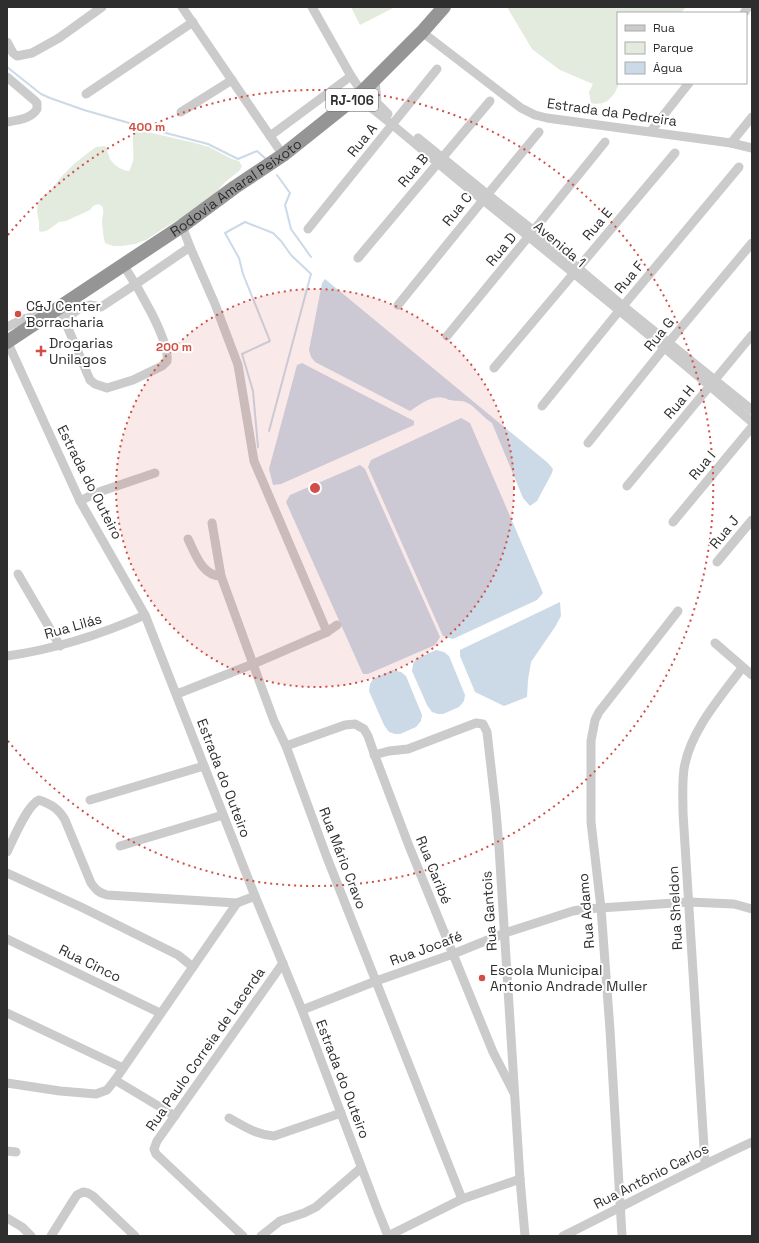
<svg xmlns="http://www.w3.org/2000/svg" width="759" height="1243" font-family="'Space Grotesk',sans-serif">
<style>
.green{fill:#e3eade}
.water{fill:#ccd9e7}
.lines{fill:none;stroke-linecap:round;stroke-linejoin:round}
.stream{stroke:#ccd9e7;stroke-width:2}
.minor{stroke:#cbcbcb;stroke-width:9}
.highway{stroke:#959595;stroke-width:14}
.ring{fill:none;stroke:#d04f46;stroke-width:2;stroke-dasharray:2 4}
.poi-dot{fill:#d04f46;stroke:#fff;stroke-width:1.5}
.labels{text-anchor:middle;stroke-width:4;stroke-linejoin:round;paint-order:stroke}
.shield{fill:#fff;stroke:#6d6d6d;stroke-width:1}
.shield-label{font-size:13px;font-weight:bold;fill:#2e2e2e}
.street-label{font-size:14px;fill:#2e2e2e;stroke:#fff}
.poi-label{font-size:14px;fill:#2e2e2e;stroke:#fff;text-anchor:start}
.centre{fill:#d04f46;stroke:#fff;stroke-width:2}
.ring-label{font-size:12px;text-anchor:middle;font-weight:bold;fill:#d04f46;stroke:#fff;stroke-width:4;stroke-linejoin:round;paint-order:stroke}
</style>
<rect width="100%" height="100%" fill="#fff"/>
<g class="green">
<path d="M351,7H395L360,25Z"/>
<path d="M507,7H686L681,13H618V83H619C615,96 606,107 591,103L589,92L593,84L560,70L532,49Z"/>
<path d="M139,130L191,142L209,147L232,159L239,161L242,166L240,170L224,183L214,195L180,219L164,228L146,240L135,244L122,246H113L105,243C103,236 103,230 102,223C102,216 105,212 102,206L98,204L93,206L90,210L66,221L59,222L48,230L42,232L39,231V222L37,212L38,202L44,195L51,190L62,176L75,163L96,147L105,146C108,150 108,155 110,159C114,165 122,171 129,171C138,156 130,146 134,132Z"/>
</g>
<g class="water">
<path d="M325,279L548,463L553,469L552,473L537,501L530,506L523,498L492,423C484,418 479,411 471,405C463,399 458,402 450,400C448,400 446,398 444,398C433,394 419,405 410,411L315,362L311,357L309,350L322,283Z"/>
<path d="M302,363L414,421V425L281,484L273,485L269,469L297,365Z"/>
<path d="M461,418L470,423L543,593L537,600L453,639L443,636L368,467L371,460Z"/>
<path d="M360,465L365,469L440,637L435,645L368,674H363L286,502L290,495Z"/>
<path d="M560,602L561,616L555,627L531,662L528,680L527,697L504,706L475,692L460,656V650Z"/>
<path d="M436,650L444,652L449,656L465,695L464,701L459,707L443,714H438L432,712L427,705L412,671L413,664L416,659Z"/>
<path d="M393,670L401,672L406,676L422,715L421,721L416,727L400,734H395L389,732L384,725L369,691L370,684L373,679Z"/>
</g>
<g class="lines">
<g class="stream">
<path d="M7,67L41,94L50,98L84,110L143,127L208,144L238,159L257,151L266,159"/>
<path d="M277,175L290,193L285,205L291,229L311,257"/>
<path d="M258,447L253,391L242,354L270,341L243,274L239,258L225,233L245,222L273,233L281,241L291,255L311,274L269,431"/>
</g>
<g class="minor">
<path d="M182,7L283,155"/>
<path d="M312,7L351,76L362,92"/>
<path d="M744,13L748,7"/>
<path d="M422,32L521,108L535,115L547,118L731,143L752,148"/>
<path d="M7,42L13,53L17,56L32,53L59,38L102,7"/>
<path d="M7,77L34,100L37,103V109C31,119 18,120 7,122"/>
<path d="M375,79L377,103L388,114"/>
<path d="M86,94L193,22"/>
<path d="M343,107H370L374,110C411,139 446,171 483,200C574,273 664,346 752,422"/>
<path d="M181,112L232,80"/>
<path d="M651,131L689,83"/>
<path d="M270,136L351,76"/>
<path d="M418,138L487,194L534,231L623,306L752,410"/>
<path d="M731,143L752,117"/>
<path d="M182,226L190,247L215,304L238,365L254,461L327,632"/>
<path d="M308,229L437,69"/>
<path d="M358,258L490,101"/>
<path d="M398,305L483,200L539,132"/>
<path d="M59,307L90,380L95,384L107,388L133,380L162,366L167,361C170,340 136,284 124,266"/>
<path d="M65,319L80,308L90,305L101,307L136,284L190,247"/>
<path d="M7,327L23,319L45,315"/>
<path d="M447,336L529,236L605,142"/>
<path d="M7,341L80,501L145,615L255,896L302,1010L376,1206L388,1236"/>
<path d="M494,368L675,153"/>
<path d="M542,406L623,306L739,167"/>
<path d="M588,443L669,342L752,243"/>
<path d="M627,486L752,335"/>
<path d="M80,501L96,493L155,473"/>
<path d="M673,522L752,427"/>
<path d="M212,523L221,576L253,664L274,721L286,746L326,855L462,1199"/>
<path d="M188,539C195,553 202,576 221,576"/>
<path d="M717,562L752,520"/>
<path d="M18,574L60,646"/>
<path d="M715,643L752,675"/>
<path d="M7,656C56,649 100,635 145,615"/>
<path d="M177,694L253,664L327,632L337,625"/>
<path d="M286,746L345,725L355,724L364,729L368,736L375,756L409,846L453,954L493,1052L514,1093"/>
<path d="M374,755L389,751L408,749L476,723L483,724L487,732L496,811L499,847L520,1179L525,1236"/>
<path d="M90,800L204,766"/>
<path d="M120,846L223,815"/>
<path d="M7,852C13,840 27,805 39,800C51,804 59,809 65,820L91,883C96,890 99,893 107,895L237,903L255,896"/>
<path d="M7,873L81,907L178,955L193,967"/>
<path d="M7,939L160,1013"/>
<path d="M302,1010L376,981L453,954L505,933L573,911L585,909L689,902L734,904L752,909"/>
<path d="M7,1013L123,1068"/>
<path d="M115,1080L175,1116"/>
<path d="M7,1083L60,1091L96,1094L107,1090L115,1080L237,903"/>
<path d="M229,1118C244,1126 256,1135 274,1136L341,1113"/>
<path d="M7,1151L16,1152"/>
<path d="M705,1163L683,813C683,799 682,783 684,769C690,731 720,698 742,668"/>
<path d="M7,1218L22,1227L31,1236"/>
<path d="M51,1236L73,1201L77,1195L83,1192L88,1193L93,1196L135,1236"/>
<path d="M243,1236L156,1154L154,1149L157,1141L283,963"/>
<path d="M261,1236L280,1221L304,1213L316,1207L361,1168"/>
<path d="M388,1236L462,1199L520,1179"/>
<path d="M563,1236C626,1205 688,1171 752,1142"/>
<path d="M622,1236L610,1030L601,908L591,822V741L595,720L599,712L678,611"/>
</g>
<path class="highway" id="s1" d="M7,342L182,226L235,187L283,155L362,92L422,32L444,7"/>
</g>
<circle cx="315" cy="488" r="199" fill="#d04f46" fill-opacity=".12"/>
<g class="ring">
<circle cx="315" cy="488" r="199"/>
<path d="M8 235A398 398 0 1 1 8 741"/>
</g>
<g class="poi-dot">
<circle cx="18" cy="314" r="4"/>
<path d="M39 345h4v4h4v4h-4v4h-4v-4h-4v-4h4z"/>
<circle cx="482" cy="978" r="4"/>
</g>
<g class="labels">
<rect class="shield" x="326" y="89" width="52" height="22" rx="3"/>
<g class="shield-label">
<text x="352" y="105">RJ-106</text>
</g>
<g class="street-label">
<text transform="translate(612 112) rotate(8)" y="5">Estrada da Pedreira</text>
<text transform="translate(362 140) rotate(-51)" y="5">Rua A</text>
<text transform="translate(413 170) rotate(-50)" y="5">Rua B</text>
<text dy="5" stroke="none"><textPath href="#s1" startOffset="276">Rodovia Amaral Peixoto</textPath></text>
<text transform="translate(457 209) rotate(-51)" y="5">Rua C</text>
<text transform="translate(597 224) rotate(-50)" y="5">Rua E</text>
<text transform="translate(560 244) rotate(40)" y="5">Avenida 1</text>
<text transform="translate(501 249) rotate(-50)" y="5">Rua D</text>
<text transform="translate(629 277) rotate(-50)" y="5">Rua F</text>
<text transform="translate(659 334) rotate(-51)" y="5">Rua G</text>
<text transform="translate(679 402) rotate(-50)" y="5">Rua H</text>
<text transform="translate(702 465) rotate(-50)" y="5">Rua I</text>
<text transform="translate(90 482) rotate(63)" y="5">Estrada do Outeiro</text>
<text transform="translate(724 532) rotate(-51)" y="5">Rua J</text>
<text transform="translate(73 626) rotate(-16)" y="5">Rua Lilás</text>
<text transform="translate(224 778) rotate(69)" y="5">Estrada do Outeiro</text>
<text transform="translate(343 858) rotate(69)" y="5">Rua Mário Cravo</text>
<text transform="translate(434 870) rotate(68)" y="5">Rua Caribé</text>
<text transform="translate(675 908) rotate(-93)" y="5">Rua Sheldon</text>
<text transform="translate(489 911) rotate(-94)" y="5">Rua Gantois</text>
<text transform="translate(586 911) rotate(-95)" y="5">Rua Adamo</text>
<text transform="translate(426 948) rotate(-20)" y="5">Rua Jocafé</text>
<text transform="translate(90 963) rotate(26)" y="5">Rua Cinco</text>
<text transform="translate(205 1049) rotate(-55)" y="5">Rua Paulo Correia de Lacerda</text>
<text transform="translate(343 1079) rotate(69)" y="5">Estrada do Outeiro</text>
<text transform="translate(651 1176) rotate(-27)" y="5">Rua Antônio Carlos</text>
</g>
<g class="poi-label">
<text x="26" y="311">C&amp;J Center<tspan x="26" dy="16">Borracharia</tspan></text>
<text x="49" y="348">Drogarias<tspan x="49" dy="16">Unilagos</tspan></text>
<text x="490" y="975">Escola Municipal<tspan x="490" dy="16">Antonio Andrade Muller</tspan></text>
</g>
</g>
<circle cx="315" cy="488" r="6" class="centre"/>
<g class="ring-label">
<text x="147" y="131">400 m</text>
<text x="174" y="351">200 m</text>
</g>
<rect width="759" height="1243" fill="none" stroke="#2e2e2e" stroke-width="16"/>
<rect x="617" y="12" width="130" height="72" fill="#ffffff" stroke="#ababab"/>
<rect x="625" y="25" width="20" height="6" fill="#cbcbcb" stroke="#ababab"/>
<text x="653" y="32" font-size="12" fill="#2e2e2e">Rua</text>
<rect x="625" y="42" width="20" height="12" fill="#e3eade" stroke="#ababab"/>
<text x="653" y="52" font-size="12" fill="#2e2e2e">Parque</text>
<rect x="625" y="62" width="20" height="12" fill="#ccd9e7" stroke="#ababab"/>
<text x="653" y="72" font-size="12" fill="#2e2e2e">Água</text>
</svg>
